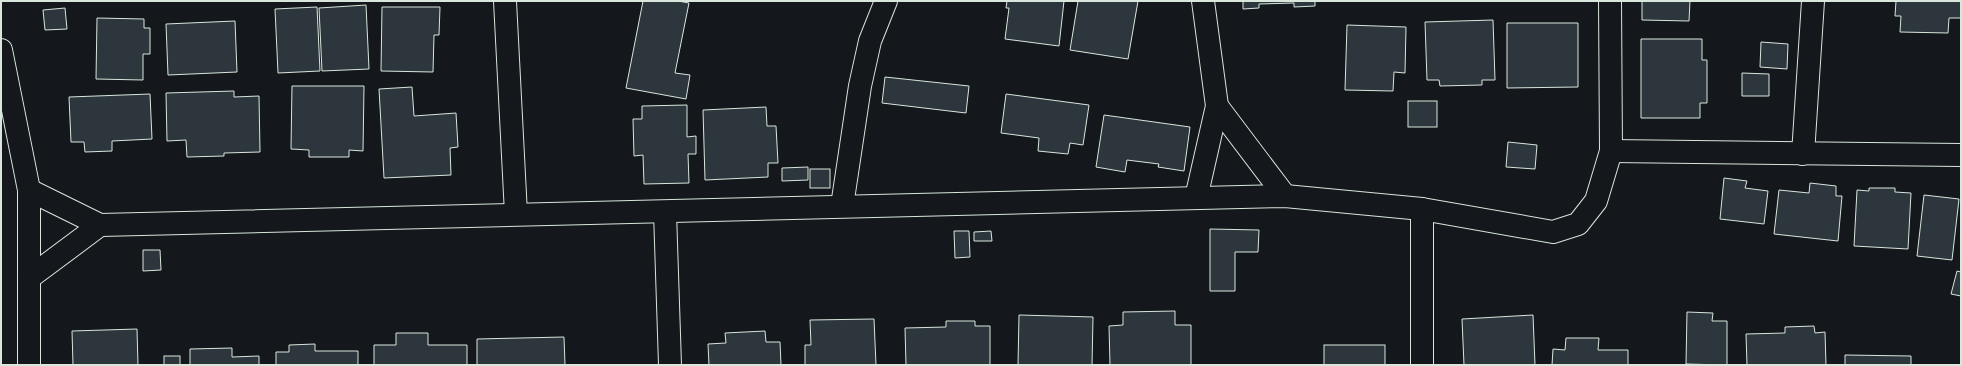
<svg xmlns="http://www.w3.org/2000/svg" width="1962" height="366" font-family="'Titillium Web',sans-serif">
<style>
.building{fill:#2c363c;stroke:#d8e6dc}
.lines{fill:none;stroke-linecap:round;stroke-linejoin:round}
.minor-casing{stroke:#d8e6dc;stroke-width:24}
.minor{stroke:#14181c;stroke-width:22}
</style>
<rect width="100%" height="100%" fill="#14181c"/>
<g class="building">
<path d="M643,1H678L689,3L675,73L690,75L686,99L626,88Z"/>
<path d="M1007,1H1064L1059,46L1005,39L1009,8H1006Z"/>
<path d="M1078,1H1138L1128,59L1070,50Z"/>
<path d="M1243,1H1315V6L1294,7V3L1259,4V8L1243,9Z"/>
<path d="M1642,1H1690L1689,21L1642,20Z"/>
<path d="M1896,1H1961V18H1949L1948,33L1900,32L1901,16H1895Z"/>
<path d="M366,5L369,69L322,71L319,8Z"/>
<path d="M317,7L320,71L278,73L275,9Z"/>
<path d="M382,7H440L439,35H434L433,72L381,71Z"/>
<path d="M65,8L67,29L45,30L43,10Z"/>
<path d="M97,18L144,19V28H150V54H143V80L96,79Z"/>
<path d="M1493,20L1495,80H1482V85L1440,86L1439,80H1427L1425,22Z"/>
<path d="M235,21L237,72L168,75L166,24Z"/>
<path d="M1507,23H1578V87L1507,88Z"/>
<path d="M1347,25L1406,27L1405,73L1394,72L1393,91L1345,90Z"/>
<path d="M1641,39H1702V60H1707V103H1700V118H1641Z"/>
<path d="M1761,42L1788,44L1787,69L1760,67Z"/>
<path d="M1742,73L1769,74V96H1742Z"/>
<path d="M885,77L969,86L966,113L882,103Z"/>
<path d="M292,86H364L363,151L349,150V157H309V150L291,149Z"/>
<path d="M412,87L414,116L456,113L458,147L450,148L451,175L384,178L379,89Z"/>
<path d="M234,91V97L259,96L260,152L224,153V156L187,157L186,140L167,141L166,93Z"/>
<path d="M150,94L152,139L112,141V151L85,152L84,142H71L69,97Z"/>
<path d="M1006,94L1089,105L1083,145L1070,143L1068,154L1038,151L1039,138L1001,133Z"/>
<rect x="1408" y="101" width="29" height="26"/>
<path d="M687,105V137L696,136V154H688L689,183L644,184L643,155L634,156L633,119H642V106Z"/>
<path d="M766,107L767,126H776L778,163H768V177L705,180L703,110Z"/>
<path d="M1104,115L1190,127L1184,171L1158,167L1159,164L1127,160L1125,172L1096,167Z"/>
<path d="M1508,142L1537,145L1535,169L1506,167Z"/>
<path d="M808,167V180L782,181V168Z"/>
<rect x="810" y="169" width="20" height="19"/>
<path d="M1724,178L1747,181L1745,188L1768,191L1764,224L1720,219Z"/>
<path d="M1810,183L1836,186V196H1842L1838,241L1774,234L1779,190L1809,193Z"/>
<path d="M1869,188H1895V192L1911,193L1908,249L1854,246L1857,190L1869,191Z"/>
<path d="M1924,195L1959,199L1952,260L1917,256Z"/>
<path d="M1210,229L1259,230L1258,252H1235V291H1210Z"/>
<path d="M954,231H969L970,257L955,258Z"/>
<path d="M991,231L992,241H974V232Z"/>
<path d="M143,250H160L161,270L143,271Z"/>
<path d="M1957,271L1961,272V296L1951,294Z"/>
<path d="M1175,311V325H1191V365H1110L1109,326L1123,325V312Z"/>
<path d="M1687,312L1713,313L1712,321H1727V365L1686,364Z"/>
<path d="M1019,315L1093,317L1092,365H1018Z"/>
<path d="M1533,315L1535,365H1464L1462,319Z"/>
<path d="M874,319L876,365H805V345H811L810,320Z"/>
<path d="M946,321H975V326H990V365H906L905,328L946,327Z"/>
<path d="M1814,326L1815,333L1825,332L1826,365H1747L1746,334L1785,333V327Z"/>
<path d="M137,329L138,365H73L72,331Z"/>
<path d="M765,331L766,342H780L781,365H709L708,344L726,343L725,333Z"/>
<path d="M396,333H428V345H467V365H374V345H396Z"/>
<path d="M564,337L565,365H477V339Z"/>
<path d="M1566,338H1599L1598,350H1628V365H1552L1553,349L1565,350Z"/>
<path d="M315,344V351H358V365H276V352H289V345Z"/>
<rect x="1324" y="345" width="61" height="20"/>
<path d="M232,348V357L259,356V365H190V349Z"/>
<path d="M1845,355L1911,356V365H1845Z"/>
<rect x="164" y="356" width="16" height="9"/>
</g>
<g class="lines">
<defs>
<g id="minor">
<path d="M505,1L516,214"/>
<path d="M1,50L29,190V365"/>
<path d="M1217,106L1285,196"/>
<path d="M1611,151L1961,155"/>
<path d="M1803,154L1813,1"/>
<path d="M29,190L100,225L1285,196L1422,209L1553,232L1578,224L1596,201L1611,151L1610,1"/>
<path d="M1196,198L1217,106L1203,1"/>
<path d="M842,206L860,86L870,41L886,1"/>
<path d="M1422,209V365"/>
<path d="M665,212L670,365"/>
<path d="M29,278L100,225"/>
</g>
</defs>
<use href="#minor" class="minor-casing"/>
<use href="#minor" class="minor"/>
</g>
<rect width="1962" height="366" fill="none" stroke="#d8e6dc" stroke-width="4"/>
</svg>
